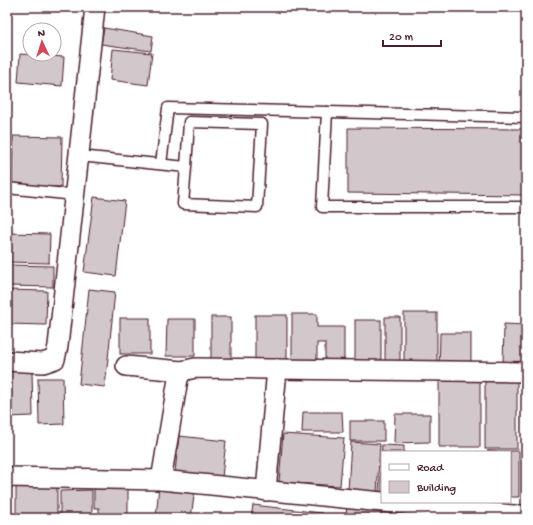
<svg xmlns="http://www.w3.org/2000/svg" width="533" height="525" font-family="'Gochi Hand',sans-serif">
<style>
.building{fill:#d2c7cb;stroke:#4a1f2b}
.lines{fill:none;stroke-linecap:round;stroke-linejoin:round}
.service-casing{stroke:#4a1f2b;stroke-width:13}
.minor-casing{stroke:#4a1f2b;stroke-width:22}
.service{stroke:#fff;stroke-width:10}
.minor{stroke:#fff;stroke-width:19}
</style>
<rect width="100%" height="100%" fill="#fff"/>
<filter id="ink" filterUnits="userSpaceOnUse"><feTurbulence type="fractalNoise" baseFrequency=".025" numOctaves="2"/><feDisplacementMap in="SourceGraphic" scale="8" xChannelSelector="R" yChannelSelector="G"/><feConvolveMatrix kernelMatrix="1 2 1 2 8 2 1 2 1" color-interpolation-filters="sRGB"/></filter>
<g filter="url(#ink)">
<g class="building">
<path d="M104,28L153,36L151,51L101,44Z"/>
<path d="M113,49L152,53L148,85L110,80Z"/>
<path d="M20,54L64,57L62,86L18,82Z"/>
<path d="M348,128L526,129V195L348,193Z"/>
<path d="M13,136L62,137L61,187L12,186Z"/>
<path d="M94,197L125,201L116,276L84,272Z"/>
<path d="M7,233L50,234L49,263L7,262Z"/>
<path d="M8,265L53,266V287L7,286Z"/>
<path d="M89,289L115,292L105,387L79,384Z"/>
<path d="M7,290L47,291L46,325L7,324Z"/>
<rect x="404" y="313" width="33" height="55"/>
<path d="M292,314H317V327H344V364H325V343H317V364H292Z"/>
<rect x="255" y="315" width="32" height="50"/>
<rect x="211" y="317" width="20" height="45"/>
<path d="M385,317H400V366L385,365Z"/>
<rect x="120" y="318" width="30" height="36"/>
<path d="M167,319H195V356H166Z"/>
<rect x="355" y="320" width="26" height="44"/>
<path d="M504,324L526,325V366L503,365Z"/>
<path d="M440,333H471V371H439Z"/>
<path d="M7,370H32L33,416L7,417Z"/>
<path d="M38,378H63L64,424L39,425Z"/>
<rect x="439" y="381" width="41" height="66"/>
<rect x="485" y="381" width="32" height="68"/>
<path d="M303,412H342L343,432H302Z"/>
<path d="M395,414H430V442L394,443Z"/>
<rect x="350" y="421" width="34" height="20"/>
<path d="M283,434L344,438L340,486L279,482Z"/>
<path d="M179,436L226,441L222,477L175,472Z"/>
<path d="M351,442L380,444L377,493L348,491Z"/>
<path d="M382,445L404,446V452H382V493H379Z"/>
<path d="M487,451H519V497H510V452Z"/>
<path d="M57,484V518H16V485Z"/>
<path d="M159,485L195,489L191,518H156Z"/>
<path d="M94,489H128V518H99V508H94Z"/>
<path d="M92,490V518H60V491Z"/>
<path d="M253,505L322,513L321,518H251Z"/>
<path d="M347,505L381,507V518H346Z"/>
</g>
<g class="lines">
<defs>
<g id="service">
<path d="M327,112L322,207H526"/>
<path d="M80,156L186,167L183,204L257,207L262,124L189,122L186,167"/>
<path d="M161,164L168,108L526,117"/>
<path d="M7,188L75,195"/>
</g>
<g id="minor">
<path d="M7,361L43,363L55,359L58,346L95,7"/>
<path d="M126,366L182,371"/>
<path d="M7,477L161,480L513,515H526"/>
<path d="M161,480L178,379L182,371L195,368L526,372"/>
<path d="M266,491L277,369"/>
</g>
</defs>
<use href="#service" class="service-casing"/>
<use href="#minor" class="minor-casing"/>
<use href="#service" class="service"/>
<use href="#minor" class="minor"/>
</g>
</g>
<rect width="533" height="525" fill="none" stroke="#fff" stroke-width="24"/>
<rect x="12" y="12" width="509" height="501" fill="none" stroke="#4a1f2b" stroke-width="1.5" filter="url(#ink)"/>
<rect x="381" y="451" width="130" height="52" fill="#ffffff" stroke="#b7a5aa"/>
<rect x="389" y="464" width="20" height="6" fill="#ffffff" stroke="#b7a5aa"/>
<text x="417" y="471" font-size="12" fill="#4a1f2b">Road</text>
<rect x="389" y="481" width="20" height="12" fill="#d2c7cb" stroke="#b7a5aa"/>
<text x="417" y="491" font-size="12" fill="#4a1f2b">Building</text>
<g transform="translate(42 42) rotate(356)"><circle r="19" fill="#ffffff" stroke="#b7a5aa"/>
<path d="M0-3L7 15L0 10L-7 15Z" fill="#d1495b"/>
<text y="-6" font-size="11" font-weight="bold" text-anchor="middle" fill="#4a1f2b">N</text>
</g>
<path d="M383 40v6h58v-6" fill="none" stroke="#4a1f2b" stroke-width="2"/>
<text x="389" y="40" font-size="12" fill="#4a1f2b" stroke="#ffffff" stroke-width="3" paint-order="stroke">20 m</text>
</svg>
